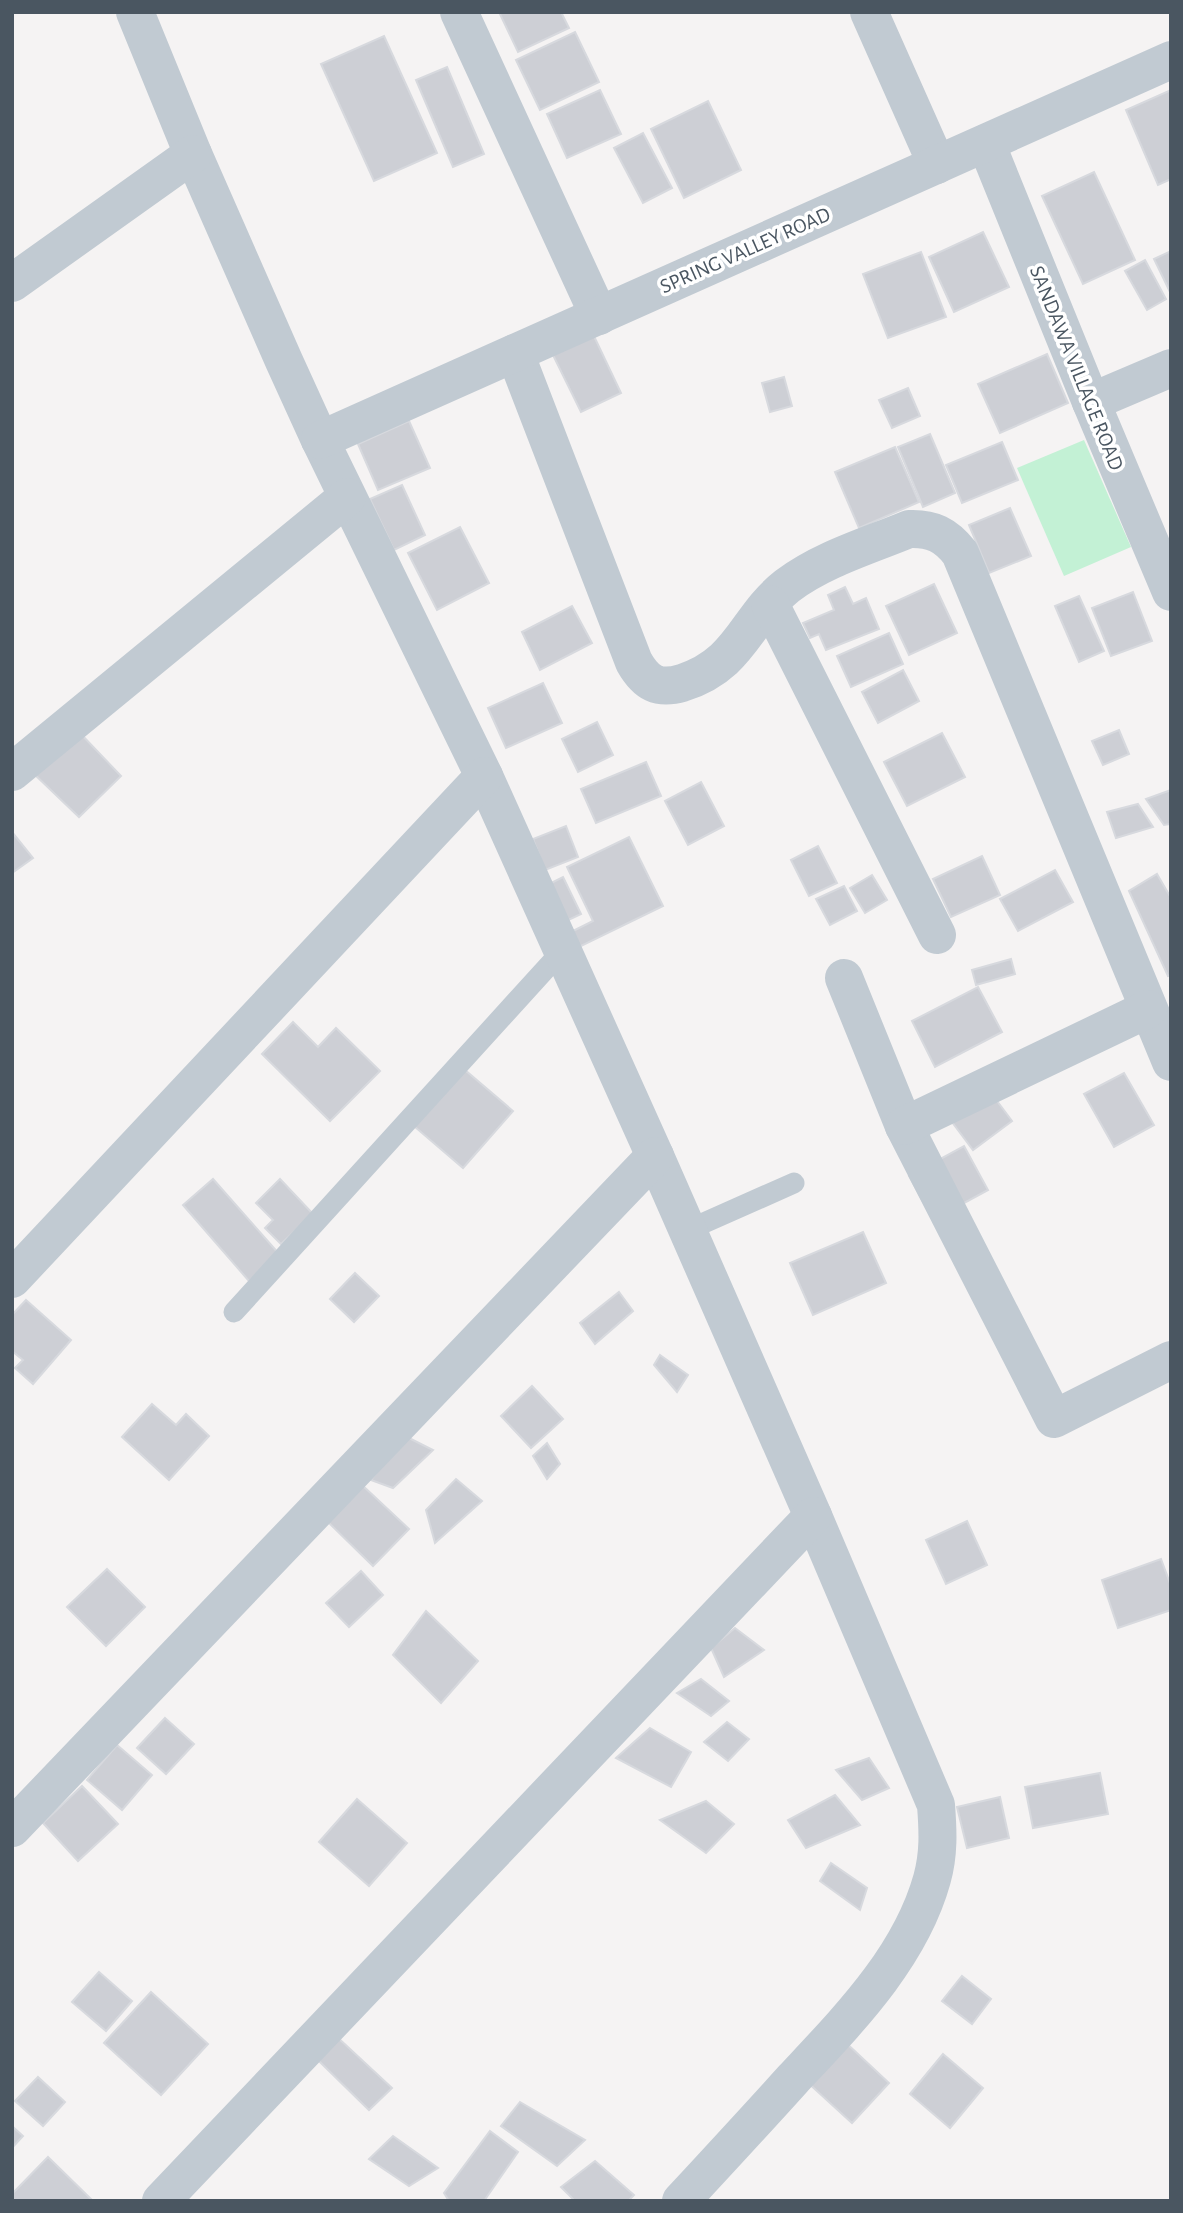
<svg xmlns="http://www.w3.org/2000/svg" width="1183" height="2213" font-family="'Alegreya Sans',sans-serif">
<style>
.green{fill:#c3f1d5}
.building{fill:#cdcfd5;stroke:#d7d9de;stroke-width:2}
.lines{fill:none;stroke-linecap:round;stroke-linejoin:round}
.lane{stroke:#c1cad2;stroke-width:21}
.street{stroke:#c1cad2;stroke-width:38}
.labels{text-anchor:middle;stroke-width:7;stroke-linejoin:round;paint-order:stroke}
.street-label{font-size:21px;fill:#4a5661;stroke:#fff}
</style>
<rect width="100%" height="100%" fill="#f5f3f3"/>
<path class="green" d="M1084,440L1131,547L1064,576L1017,468Z"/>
<g class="building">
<path d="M499,12H561L569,28L518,52Z"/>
<path d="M575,32L599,82L540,110L516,60Z"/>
<path d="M384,36L437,153L374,181L321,64Z"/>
<path d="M447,67L484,154L453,167L416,80Z"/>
<path d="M600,90L621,134L567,158L547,114Z"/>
<path d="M1171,90V179L1158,185L1126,110Z"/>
<path d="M708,101L741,170L684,198L651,129Z"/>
<path d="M643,133L672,188L643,203L614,148Z"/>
<path d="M1094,172L1135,260L1083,284L1042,196Z"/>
<path d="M983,232L1009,287L954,312L929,257Z"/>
<path d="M1171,251V294L1154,259Z"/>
<path d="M921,252L946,317L888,338L863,274Z"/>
<path d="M1145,260L1166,299L1147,310L1125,271Z"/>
<path d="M592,332L621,393L581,412L551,351Z"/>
<path d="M1047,354L1068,403L1000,433L978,384Z"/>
<path d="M784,377L792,406L770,412L762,383Z"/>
<path d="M908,388L920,416L892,428L879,400Z"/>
<path d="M409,421L430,468L378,490L358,444Z"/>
<path d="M930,434L955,493L923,507L898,447Z"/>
<path d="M1002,442L1018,480L962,503L946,465Z"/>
<path d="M895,447L919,502L859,528L835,472Z"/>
<path d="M402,485L425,535L394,550L370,499Z"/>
<path d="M1010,508L1031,556L989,573L969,525Z"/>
<path d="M460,527L489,583L437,610L408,553Z"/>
<path d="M934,584L957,633L909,655L886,606Z"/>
<path d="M845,587L853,604L866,598L879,629L826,650L819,634L810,638L803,623L834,610L828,595Z"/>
<path d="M1133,592L1152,641L1111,656L1092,608Z"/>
<path d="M1079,596L1104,651L1079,662L1055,606Z"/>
<path d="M572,606L592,643L540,670L522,632Z"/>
<path d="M889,633L903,664L851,687L837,656Z"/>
<path d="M903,670L919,701L878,723L862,692Z"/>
<path d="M543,683L562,723L506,748L488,708Z"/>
<path d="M597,722L613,755L578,772L562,739Z"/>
<path d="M1119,730L1129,754L1103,765L1092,741Z"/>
<path d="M78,731L121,776L79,817L31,771Z"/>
<path d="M942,733L965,777L907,806L884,762Z"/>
<path d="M646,762L661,796L596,823L581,789Z"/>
<path d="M701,782L724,826L688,845L665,801Z"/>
<path d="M1171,790V824L1164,825L1146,799Z"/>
<path d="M1138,804L1153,827L1116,838L1107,812Z"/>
<path d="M566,826L578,857L545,870L533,839Z"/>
<path d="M12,832L33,858L12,873Z"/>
<path d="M629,837L663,906L579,947L571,932L593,921L567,867Z"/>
<path d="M818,846L837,883L809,896L791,860Z"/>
<path d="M982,856L1000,895L951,917L933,879Z"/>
<path d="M1055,870L1073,902L1018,931L1000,899Z"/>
<path d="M1157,874L1171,898V975L1168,976L1129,891Z"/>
<path d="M872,875L887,900L865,913L850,888Z"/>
<path d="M563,877L581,914L558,925L541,888Z"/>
<path d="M844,886L857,911L830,925L816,899Z"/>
<path d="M1011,959L1015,974L976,985L972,970Z"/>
<path d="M978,987L1002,1032L935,1067L912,1021Z"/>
<path d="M293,1022L318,1047L336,1028L380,1071L330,1121L262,1054Z"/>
<path d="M458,1064L513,1111L463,1168L408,1121Z"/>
<path d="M976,1073L1012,1121L973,1150L937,1102Z"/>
<path d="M1124,1073L1154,1125L1114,1147L1084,1094Z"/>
<path d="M964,1146L988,1190L933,1220L909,1176Z"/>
<path d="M213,1179L280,1255L249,1281L183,1205Z"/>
<path d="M280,1179L313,1214L281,1244L265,1228L273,1220L256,1203Z"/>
<path d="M863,1232L886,1283L813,1315L790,1263Z"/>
<path d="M355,1273L379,1296L354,1322L330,1299Z"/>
<path d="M619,1292L633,1311L595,1344L580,1323Z"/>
<path d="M26,1300L71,1340L33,1384L15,1368L23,1360L12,1351V1315Z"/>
<path d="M660,1355L688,1375L677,1392L654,1365Z"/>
<path d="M532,1386L563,1419L531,1448L501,1416Z"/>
<path d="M152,1404L176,1425L186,1414L209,1436L169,1480L122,1437Z"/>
<path d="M405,1436L433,1450L393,1488L371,1480Z"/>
<path d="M547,1443L560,1464L547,1479L533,1456Z"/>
<path d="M456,1479L482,1501L435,1543L426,1510Z"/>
<path d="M362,1485L409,1529L373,1566L327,1521Z"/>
<path d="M967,1521L987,1565L946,1584L926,1540Z"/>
<path d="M1161,1559L1171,1586V1610L1118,1628L1102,1580Z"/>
<path d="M107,1569L145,1607L106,1646L67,1607Z"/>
<path d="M361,1571L383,1595L349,1627L326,1603Z"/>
<path d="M426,1611L478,1661L441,1703L393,1655Z"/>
<path d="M735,1628L764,1650L724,1677L711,1648Z"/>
<path d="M701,1679L729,1701L711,1716L677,1693Z"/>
<path d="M165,1718L194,1744L166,1774L137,1748Z"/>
<path d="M727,1722L749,1739L728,1761L704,1742Z"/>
<path d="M650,1728L691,1752L671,1787L616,1758Z"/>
<path d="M117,1745L152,1775L122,1810L87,1780Z"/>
<path d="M869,1758L889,1788L862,1800L836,1770Z"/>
<path d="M1100,1773L1108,1814L1033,1828L1025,1787Z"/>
<path d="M82,1786L118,1824L78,1861L43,1823Z"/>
<path d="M835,1795L860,1825L806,1848L788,1820Z"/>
<path d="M1000,1797L1009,1838L967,1848L957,1807Z"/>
<path d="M357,1799L407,1843L369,1886L319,1842Z"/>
<path d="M706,1801L734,1824L706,1853L660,1820Z"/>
<path d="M831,1863L867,1888L860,1910L820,1881Z"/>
<path d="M99,1972L132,2001L106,2031L72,2002Z"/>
<path d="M962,1976L991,1999L972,2024L942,2001Z"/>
<path d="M151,1992L208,2044L161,2095L104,2043Z"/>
<path d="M336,2036L392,2088L369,2110L319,2061Z"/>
<path d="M844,2041L889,2083L852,2123L806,2081Z"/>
<path d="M943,2054L983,2088L950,2128L910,2094Z"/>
<path d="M38,2077L65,2102L43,2126L15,2101Z"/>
<path d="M520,2102L585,2140L557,2166L501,2126Z"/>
<path d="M12,2126L23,2136L12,2148Z"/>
<path d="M490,2131L518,2152L484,2201H449L444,2193Z"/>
<path d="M393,2136L438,2168L409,2186L369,2159Z"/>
<path d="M48,2157L93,2201H12V2194Z"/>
<path d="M595,2161L634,2195L628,2201H575L561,2187Z"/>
</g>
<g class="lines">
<g class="lane">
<path d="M688,1230L794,1183"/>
<path d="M234,1312L562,951"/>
</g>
<g class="street">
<path d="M135,12L193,154L284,361L320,440L484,776L655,1156L813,1516L936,1805C938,1831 939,1854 932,1879C910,1958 848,2020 793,2079C756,2120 719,2160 681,2201"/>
<path d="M459,12L599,316"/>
<path d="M869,12L937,165"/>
<path d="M986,143L1091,402L1171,592"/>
<path d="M12,283L193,154"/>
<path d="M515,353L634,662C646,683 658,690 682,683C742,664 745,619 787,586C823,559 868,546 909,529C932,528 946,535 960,553L1171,1062"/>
<path d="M1091,402L1171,368"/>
<path d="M320,440L1171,60"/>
<path d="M770,604L937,935"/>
<path d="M12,772L347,497"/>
<path d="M844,978L904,1126L1054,1419L1171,1360"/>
<path d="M904,1126L1148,1009"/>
<path d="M12,1279L484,776"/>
<path d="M12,1828L655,1156"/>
<path d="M161,2201L813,1516"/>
</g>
</g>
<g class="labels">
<g class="street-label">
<text transform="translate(745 250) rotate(-24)" y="7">SPRING VALLEY ROAD</text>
<text transform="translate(1077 368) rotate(68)" y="7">SANDAWA VILLAGE ROAD</text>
</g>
</g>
<rect width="1183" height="2213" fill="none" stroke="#4a5661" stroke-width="28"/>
</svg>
